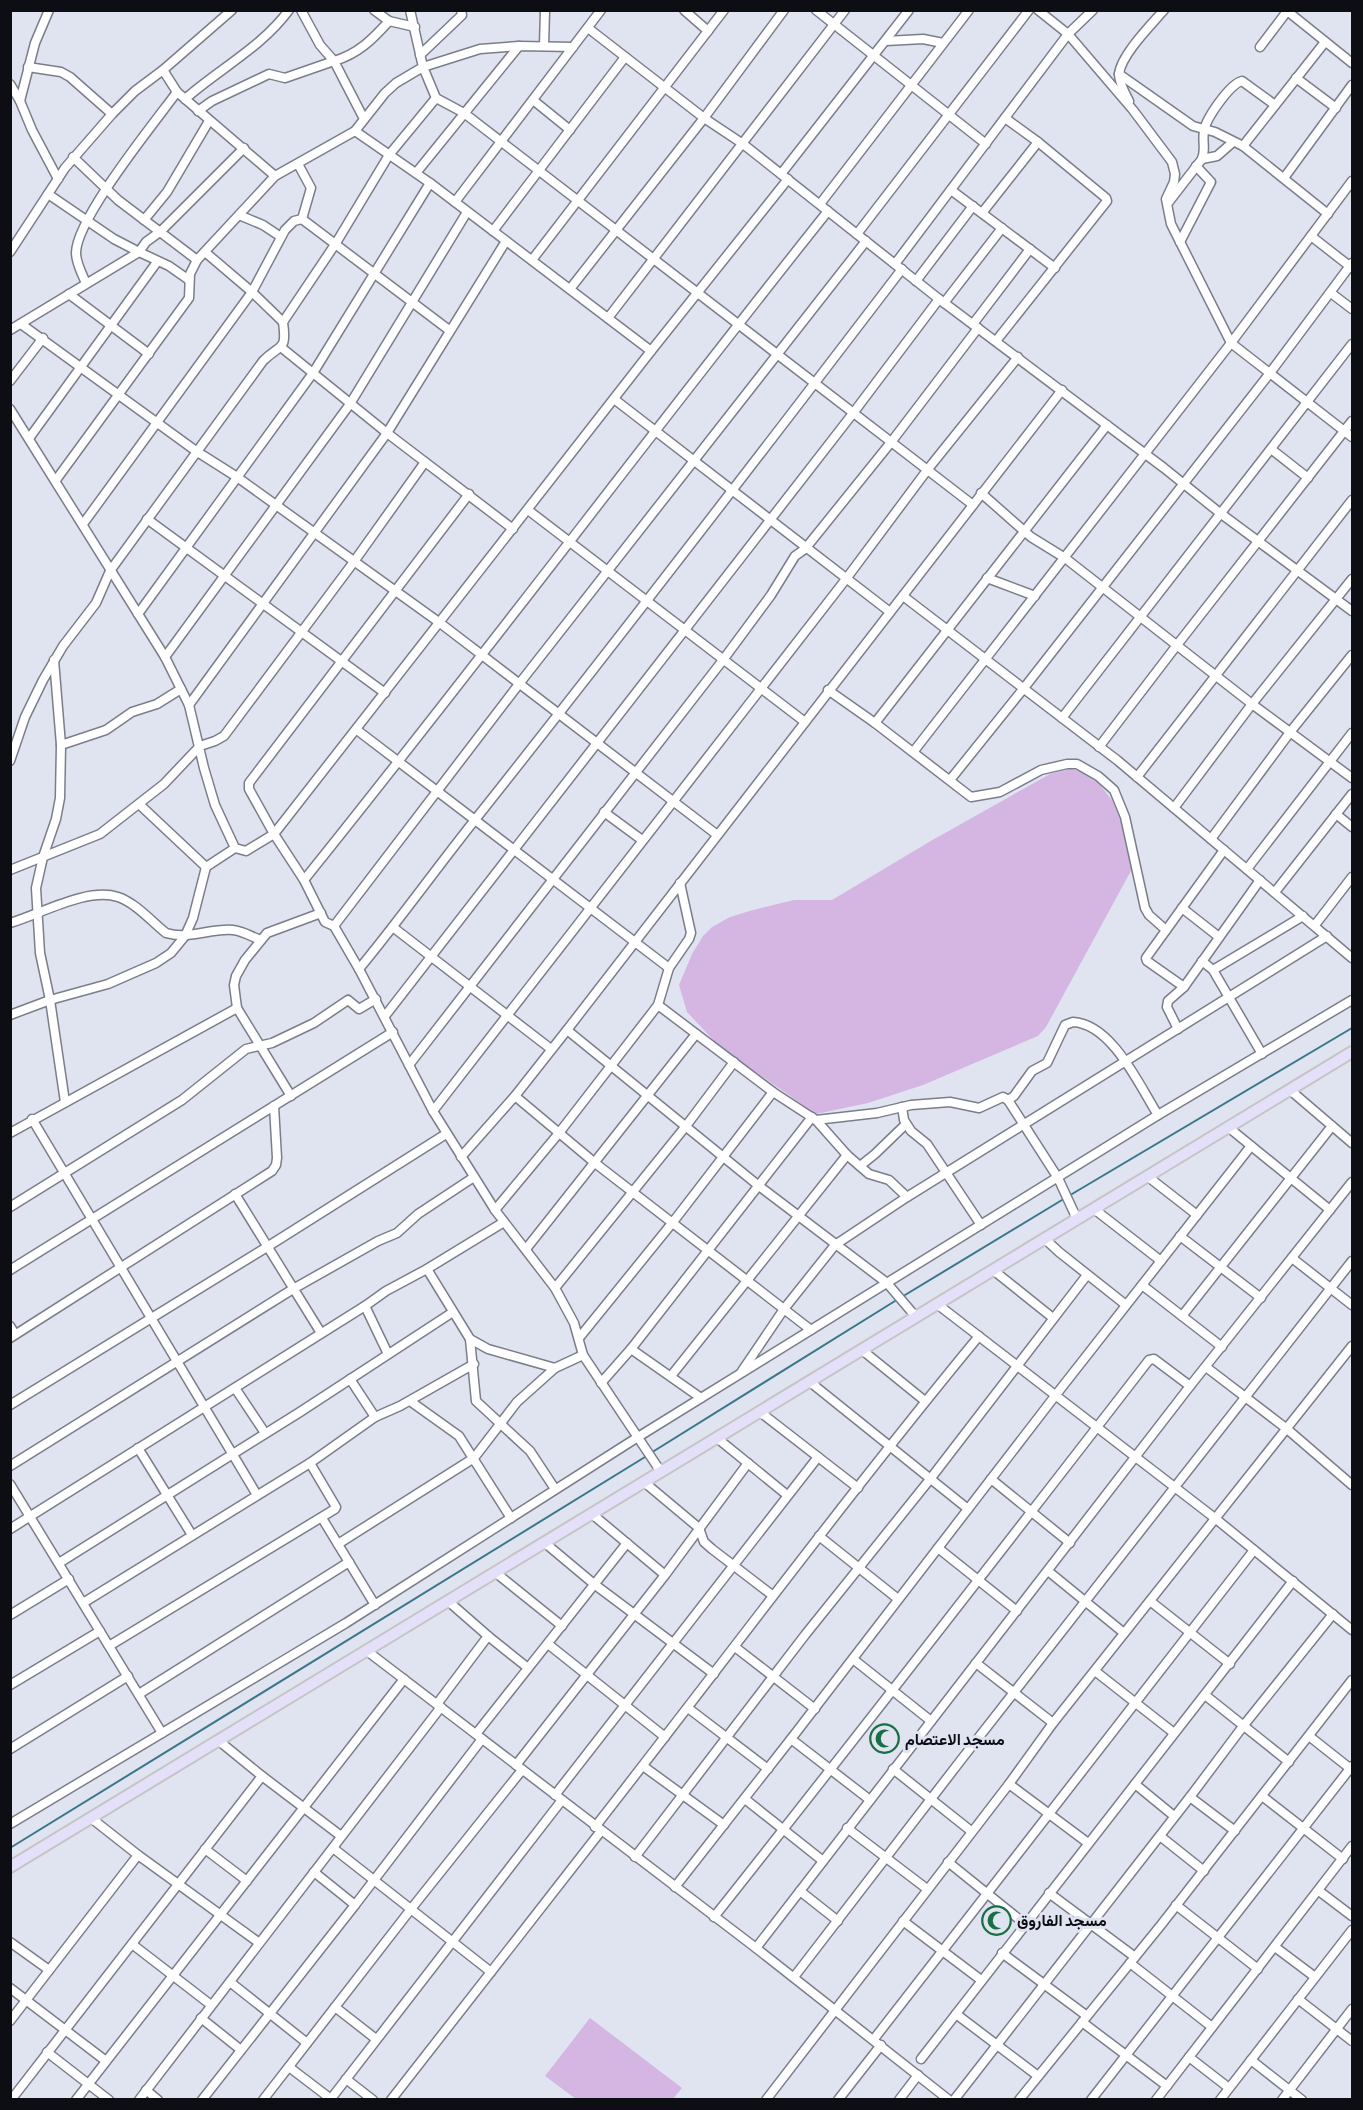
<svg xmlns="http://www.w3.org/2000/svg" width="1363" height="2110" font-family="'Asap Condensed',Vazirmatn,sans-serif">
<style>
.green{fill:#d5b5e2}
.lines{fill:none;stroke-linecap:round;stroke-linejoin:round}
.stream{stroke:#3a768c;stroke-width:2}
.minor-casing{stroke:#7a7e8a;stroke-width:11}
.major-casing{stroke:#c5c5c6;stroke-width:14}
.minor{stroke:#fff;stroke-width:8}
.major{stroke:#e5e0fa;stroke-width:10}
.labels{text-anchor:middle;stroke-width:6;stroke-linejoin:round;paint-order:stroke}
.poi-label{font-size:16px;font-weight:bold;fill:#0d0e13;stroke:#e0e4f1;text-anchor:start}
</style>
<rect width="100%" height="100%" fill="#e0e4f1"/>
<g class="green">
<path d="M1070,769L1083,772L1100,785L1112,800L1125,832L1132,869L1046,1027L1038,1036L923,1085L868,1103L816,1114L720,1047L687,1012L679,985L692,954L703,936L712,927L730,917L753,910L794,900H832L929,842L1050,774Z"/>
<path d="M590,2018L682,2088L673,2099H576L545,2076Z"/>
</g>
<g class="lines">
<g class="stream">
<path d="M1072,1194L1352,1028"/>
<path d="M905,1295L1062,1200"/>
<path d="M654,1451L895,1301"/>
<path d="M10,1848L645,1457"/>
</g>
<defs>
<g id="minor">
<path d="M49,10L35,43L20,101L32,130L58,179"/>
<path d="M374,10L389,21L415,27"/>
<path d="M684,10L708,31"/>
<path d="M816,10L986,144"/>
<path d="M1038,10L1068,34L1133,110L1172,162L1175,174L1174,182L1166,199L1171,224L1231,343L1352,437"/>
<path d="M1286,10L1352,63"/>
<path d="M588,28L704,118L743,144L939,299L1164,468L1220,513L1352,611"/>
<path d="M886,41L923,39L943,43"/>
<path d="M544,46L545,10"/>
<path d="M573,47L519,46L480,49L423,67L436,98L464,113L973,505"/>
<path d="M1260,47L1288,10"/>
<path d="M420,55L462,15L461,10"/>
<path d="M28,67L61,72L70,77L112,114"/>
<path d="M163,70L177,92L275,176"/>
<path d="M1119,74L1193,126L1215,132L1243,146L1328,214"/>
<path d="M1296,78L1336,108"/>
<path d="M10,84L20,101"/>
<path d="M185,99C219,69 262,47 289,10"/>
<path d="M533,100L570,130"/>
<path d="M1129,101C1125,93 1119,83 1119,74C1121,55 1151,25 1164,10"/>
<path d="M198,111L212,101L269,74L285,78L334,61L320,45L301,10"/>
<path d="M364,119L334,61C358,54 373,39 389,21"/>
<path d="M355,131L430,183L651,351"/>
<path d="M1243,146L1325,42"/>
<path d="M73,157L118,200L197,260"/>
<path d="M1202,159L1217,156L1233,142"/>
<path d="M416,173L519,46"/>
<path d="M781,174L909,10"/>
<path d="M1284,178L1352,85"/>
<path d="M951,190L1055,268"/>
<path d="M48,194L114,239L139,252L146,242L161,231L244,148"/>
<path d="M455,202L601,10"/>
<path d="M1168,203L1202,159C1206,149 1202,141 1204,131C1206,118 1230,84 1242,81L1275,105"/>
<path d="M820,204L969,10"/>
<path d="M982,213L1038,142"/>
<path d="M239,215L263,225L281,237"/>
<path d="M302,219L449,330"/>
<path d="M144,220L167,192L209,121"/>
<path d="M493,231L625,57"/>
<path d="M857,234L1029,10"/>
<path d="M1311,236L1352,268"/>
<path d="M1180,242L1211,182L1196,166"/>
<path d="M10,252L65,168L112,114L135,91L163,70L232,10"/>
<path d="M205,252L252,292L283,322"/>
<path d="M532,260L724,10"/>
<path d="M895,264L1068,34L1093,10"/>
<path d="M916,281L973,206"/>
<path d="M86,283C82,274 76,263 76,253C76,219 155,122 177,92"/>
<path d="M570,289L704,118L784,10"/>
<path d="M1331,293L1352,309"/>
<path d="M69,294L149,354"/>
<path d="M944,303L1002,228"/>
<path d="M608,318L845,10"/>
<path d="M21,324L196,451L237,477L440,623L716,834"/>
<path d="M973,324L1030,249"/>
<path d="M10,330L139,252L169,266L189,280"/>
<path d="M996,341L1107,201L1106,198L1038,142L1005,118"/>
<path d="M282,348L387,433L513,529"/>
<path d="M10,381L43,338"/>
<path d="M614,399L890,612"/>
<path d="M10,409L165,657L189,705L204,768L215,805L235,848L246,851L274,834L249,789V783L469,494"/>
<path d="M30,437L157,262"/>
<path d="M1271,449L1308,478"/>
<path d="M56,480L189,298L190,274L197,260L275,176L355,131L385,93L396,83L423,67L410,10"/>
<path d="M981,493L1031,537L1065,558L1252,704L1352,778"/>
<path d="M528,510L805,722"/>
<path d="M147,519L385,693"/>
<path d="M83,524L252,292L285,230L294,221L302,219L311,188L298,164"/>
<path d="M987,578L1035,596"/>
<path d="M903,596L1117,760L1352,958"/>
<path d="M138,614L313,373L430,183"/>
<path d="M165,657L350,404L467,212"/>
<path d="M54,660L61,745L60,798L56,819L43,857L36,888L40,953L50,1000L65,1102"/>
<path d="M828,690L875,723L971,797L1000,792L1041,770L1067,764H1077L1098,776L1114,790L1125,817L1145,908L1149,915L1166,930"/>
<path d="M189,705L387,433L506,241"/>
<path d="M1062,718L1352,344"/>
<path d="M875,723L1107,425"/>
<path d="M357,730L669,968"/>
<path d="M61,745L106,730L132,712L157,704L181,689"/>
<path d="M1099,747L1177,645L1352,421"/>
<path d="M914,751L1231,343L1352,181"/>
<path d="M10,761L25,717L43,680L63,646L96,603L110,571L263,361C281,343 287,352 283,322L336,243L389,155L436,98"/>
<path d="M1137,777L1352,500"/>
<path d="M950,780L1024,688L1270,373L1352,263"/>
<path d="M140,805L206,867"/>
<path d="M1174,808L1252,704L1352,579"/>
<path d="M604,812L642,840"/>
<path d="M1336,814L1352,827"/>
<path d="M1211,839L1291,731L1352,655"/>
<path d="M1247,869L1352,733"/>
<path d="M10,870L100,834L164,784L200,746L215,741L224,736L353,563L425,462"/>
<path d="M304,880C482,659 651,433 828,211"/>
<path d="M1275,892L1352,794"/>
<path d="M1182,908L1219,937"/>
<path d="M10,923C41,914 87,887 118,897C136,903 152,922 166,933C189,940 210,928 233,930C243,931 252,937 261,940"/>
<path d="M1315,925L1352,877"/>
<path d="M334,926L519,684L866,241"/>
<path d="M394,928L551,1049"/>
<path d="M1202,961L1213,970L1262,1054"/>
<path d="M359,969C402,917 440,863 482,811C624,632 763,451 902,269"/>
<path d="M1213,970L1303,916"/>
<path d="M1184,987L1147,961L1146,958L1224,850"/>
<path d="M658,1005L773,1092L816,1120L847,1155L869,1174L889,1180L907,1197"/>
<path d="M10,1015L50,1000L108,984L156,963L171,953L185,936L193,918L206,867L235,848"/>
<path d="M385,1016L854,412L939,299"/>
<path d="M1178,1029L1167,1007L1168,1001L1184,987L1260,880"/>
<path d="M567,1030L759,1186L887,1283L916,1317"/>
<path d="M409,1065L723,660L771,595L795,556L805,549L892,441L978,328"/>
<path d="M1290,1090L1352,1143"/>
<path d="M291,1096L237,1008L234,985L236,976L245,960L267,933L321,913"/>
<path d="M515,1096L595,1163L811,1330"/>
<path d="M1008,1100L1058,1178L1077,1219"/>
<path d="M902,1107L904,1120L911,1131L927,1144L981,1225"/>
<path d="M433,1111L846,579L928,469L1018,357"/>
<path d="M32,1119L257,1495"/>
<path d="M816,1120L877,1113L911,1105L950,1102L979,1108L1003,1097L1008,1100L1014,1096L1032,1071L1047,1063L1065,1025L1073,1022C1112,1024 1139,1085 1158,1115"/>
<path d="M1228,1127L1330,1210"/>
<path d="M10,1133L237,1008"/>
<path d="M461,1157L515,1096L567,1030L1062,390"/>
<path d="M860,1166L875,1154L906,1124"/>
<path d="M1147,1176L1197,1215"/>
<path d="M235,1194L321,1333"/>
<path d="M10,1207L182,1100L246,1049L272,1043L314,1023L348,1000L359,1009L376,999"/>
<path d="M1094,1209L1161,1261"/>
<path d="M495,1210L559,1133L658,1005L669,968L689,939L691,933L680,883"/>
<path d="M1180,1236L1261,1298"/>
<path d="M1045,1239L1059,1252L1126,1305"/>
<path d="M526,1249L696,1034"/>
<path d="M1292,1258L1352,1305"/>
<path d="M427,1269L470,1339L488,1349L555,1368L583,1355"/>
<path d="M10,1270L393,1032"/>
<path d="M993,1270L1053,1318"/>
<path d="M1142,1285L1222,1347"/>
<path d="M555,1288L686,1126L734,1062"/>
<path d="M937,1304L1216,1519L1352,1630"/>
<path d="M365,1306L388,1354"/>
<path d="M1182,1316L1332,1126"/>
<path d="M10,1326L15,1334"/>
<path d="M10,1338L272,1171L276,1165L277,1158L274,1106"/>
<path d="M579,1338L673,1222L773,1092"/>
<path d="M470,1339L476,1401L530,1451L555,1489"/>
<path d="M631,1349L701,1398"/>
<path d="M862,1350L925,1401"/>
<path d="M1206,1367L1287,1429L1352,1485"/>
<path d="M742,1371L784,1309L835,1245L907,1197L1327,936"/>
<path d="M671,1376L847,1155"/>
<path d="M350,1379L375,1417"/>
<path d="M810,1382L968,1509"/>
<path d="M601,1383L631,1349L812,1117"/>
<path d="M235,1388L265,1433"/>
<path d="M410,1401L459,1436L511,1518"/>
<path d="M10,1405L267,1247L446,1134"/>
<path d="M760,1412L858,1488"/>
<path d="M717,1438L787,1495"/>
<path d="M138,1448L192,1535"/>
<path d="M10,1466L293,1289L378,1241L397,1233L418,1214L474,1177"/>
<path d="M661,1472L583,1355L574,1323L555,1288L495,1210L433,1111L359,969L334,926L325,922L304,880L274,834L651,351L788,179"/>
<path d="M991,1479L1070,1543"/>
<path d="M644,1482L699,1528L704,1542L712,1549L772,1595"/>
<path d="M10,1484L162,1733"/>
<path d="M592,1514L665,1575"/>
<path d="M322,1518L375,1605"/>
<path d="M10,1529L365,1306L386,1291L427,1269L504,1222"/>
<path d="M819,1536L898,1599"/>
<path d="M545,1543L594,1584L714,1674"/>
<path d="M338,1544L474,1458L517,1402L555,1368"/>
<path d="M938,1548L1017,1611"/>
<path d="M59,1563L300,1412L453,1312"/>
<path d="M1048,1571L1124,1633"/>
<path d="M496,1573L562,1626"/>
<path d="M448,1601L488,1636L528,1668"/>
<path d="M1150,1601L1230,1664"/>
<path d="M83,1603L310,1463L375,1417L400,1406L474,1364"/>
<path d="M10,1615L69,1579"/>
<path d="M548,1644L665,1737"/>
<path d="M109,1646L335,1509L336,1507L310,1463"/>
<path d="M735,1647L815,1709"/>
<path d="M367,1651L756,1948L949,2100"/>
<path d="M853,1659L931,1721"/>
<path d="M976,1663L1053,1723"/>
<path d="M1095,1671L1174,1733"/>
<path d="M10,1685L100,1631"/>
<path d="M139,1694L349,1562"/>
<path d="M1205,1695L1289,1762"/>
<path d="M437,1704L488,1636"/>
<path d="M688,1708L768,1769"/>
<path d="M476,1734L627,1543"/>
<path d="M1309,1736L1352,1770"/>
<path d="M791,1739L870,1800"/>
<path d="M10,1749L128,1676"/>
<path d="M516,1765L665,1575L748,1463"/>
<path d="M643,1766L724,1825"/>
<path d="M893,1769L971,1831"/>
<path d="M262,1776L341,1836"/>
<path d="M1009,1784L1088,1843"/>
<path d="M1135,1784L1174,1816"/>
<path d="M555,1795L818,1457"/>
<path d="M1262,1796L1343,1859"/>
<path d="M1190,1797L1235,1831"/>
<path d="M745,1799L823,1861"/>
<path d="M91,1818L138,1855L258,1942"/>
<path d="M10,1824L346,1623L638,1437L1158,1115L1352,1000"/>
<path d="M595,1827C723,1663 847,1496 979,1336"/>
<path d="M847,1828L927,1889"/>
<path d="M1160,1836L1204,1871"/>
<path d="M333,1848L491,1972"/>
<path d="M205,1849L247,1881"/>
<path d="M635,1857L805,1635L931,1478L1087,1275"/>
<path d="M948,1862L1025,1924"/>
<path d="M675,1887L791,1739L1055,1396L1251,1146"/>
<path d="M800,1891L838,1921"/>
<path d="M1319,1891L1352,1916"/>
<path d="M1049,1893L1135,1957"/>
<path d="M355,1905L482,1739"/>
<path d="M1176,1905L1258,1969"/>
<path d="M714,1917C861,1732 1005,1546 1149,1360L1154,1359L1190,1386"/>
<path d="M903,1921L981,1980"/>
<path d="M10,1942L49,1970"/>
<path d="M132,1944L211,2005"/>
<path d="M1275,1947L1315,1977"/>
<path d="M756,1948L1190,1386L1352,1182"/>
<path d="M1002,1953L1087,2016"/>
<path d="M1130,1963L1212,2027"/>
<path d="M794,1977L961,1760L1352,1261"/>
<path d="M230,1982L307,2043"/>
<path d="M10,1988L106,2061"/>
<path d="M1298,1999L1352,2041"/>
<path d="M335,2007L376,2039"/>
<path d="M956,2014L1038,2076"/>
<path d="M201,2018L241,2050"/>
<path d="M10,2021L138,1855"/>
<path d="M1082,2022L1167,2086"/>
<path d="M874,2039L1254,1550"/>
<path d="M47,2052L109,2100"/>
<path d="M1189,2057L1229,2088"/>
<path d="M921,2059L1293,1581"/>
<path d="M1251,2060L1302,2100"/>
<path d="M289,2067L331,2099"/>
<path d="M346,2079L373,2100"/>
<path d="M146,2090L158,2100"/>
<path d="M11,2100L262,1776L219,1741"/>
<path d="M76,2100L404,1679"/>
<path d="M139,2100L441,1707"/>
<path d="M202,2100L355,1905L314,1872"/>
<path d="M263,2100L411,1909L522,1770"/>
<path d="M330,2100L562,1800"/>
<path d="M391,2100L601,1831"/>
<path d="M766,2100L1009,1784L1053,1723L1352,1346"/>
<path d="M838,2100L881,2045"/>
<path d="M899,2100L918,2075"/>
<path d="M954,2100L1190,1797L1244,1725L1333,1614"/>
<path d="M1019,2100L1161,1925L1352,1680"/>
<path d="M1091,2100L1352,1766"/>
<path d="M1156,2100L1352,1846"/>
<path d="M1220,2100L1352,1930"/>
<path d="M1282,2100L1352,2009"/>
</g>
<path id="major" d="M10,1867L1352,1052"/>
</defs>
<use href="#minor" class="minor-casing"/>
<use href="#major" class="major-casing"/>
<use href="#minor" class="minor"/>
<use href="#major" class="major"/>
</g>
<defs>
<symbol id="mosque-ring" viewBox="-11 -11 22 22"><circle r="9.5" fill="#e0e4f1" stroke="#176f43" stroke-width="1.5"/><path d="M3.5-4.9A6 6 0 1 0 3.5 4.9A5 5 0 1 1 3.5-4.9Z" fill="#176f43"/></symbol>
</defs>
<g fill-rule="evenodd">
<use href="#mosque-ring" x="868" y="1722" width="33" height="33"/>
<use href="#mosque-ring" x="980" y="1904" width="33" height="33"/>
</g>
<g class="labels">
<g class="poi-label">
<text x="905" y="1745">مسجد الاعتصام</text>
<text x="1017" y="1926">مسجد الفاروق</text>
</g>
</g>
<rect width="1363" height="2110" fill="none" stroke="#0d0e13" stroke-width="24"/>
</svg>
